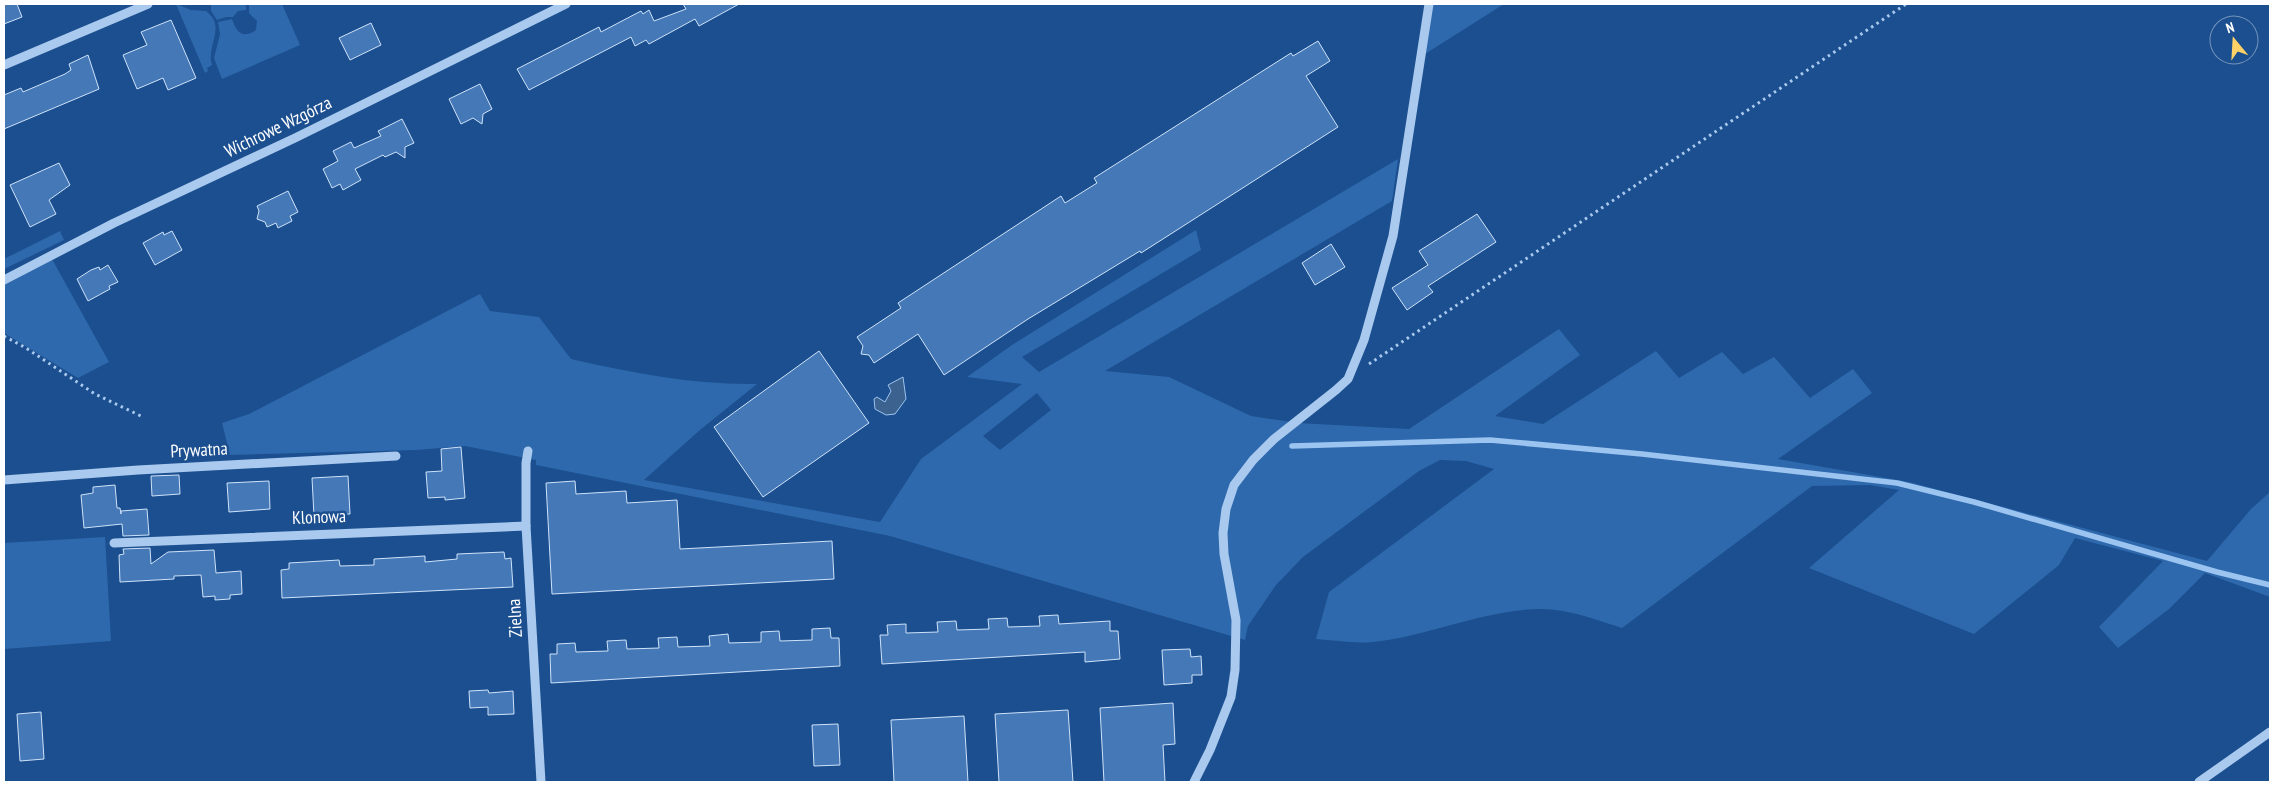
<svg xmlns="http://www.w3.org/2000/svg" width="2274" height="786" font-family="'PT Sans Narrow',sans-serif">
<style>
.green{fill:#2e69ad;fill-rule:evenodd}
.water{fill:#3c6290;stroke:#9cc4f0}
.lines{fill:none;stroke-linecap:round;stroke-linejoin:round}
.stream{stroke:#9cc4f0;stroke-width:5.5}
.building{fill:#4478b7;stroke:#cfe3fa}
.path{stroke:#a9c9ee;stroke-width:3;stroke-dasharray:2.5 4;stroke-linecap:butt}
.minor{stroke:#a9c9ee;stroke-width:9}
.labels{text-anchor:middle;stroke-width:5;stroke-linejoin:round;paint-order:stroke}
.street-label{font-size:18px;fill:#fff;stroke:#1b4f8f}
</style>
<rect width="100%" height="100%" fill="#1b4f8f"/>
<g class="green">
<path d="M176,4L191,10L206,11C227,27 206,45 212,65L207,68L208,71L205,73Z"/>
<path d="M211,4H246V10L238,11L233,17H226L217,20L211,11Z"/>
<path d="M249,4H282L300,45L222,79L214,58L220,34L218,22L232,19C236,31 242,40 256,30L257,21L249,13Z"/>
<path d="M1433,4H1504L1425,54Z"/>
<path d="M1398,159L1392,201L1105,371L1169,377L1251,416L1298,423L1409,429L1559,329L1580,355L1495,416L1543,424L1656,351L1679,378L1722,352L1743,374L1774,357L1810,398L1853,369L1872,393L1778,459L1909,482L2207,561L2251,509L2270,492V597L2205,573L2169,609L2118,648L2099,627L2163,561L2075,538L2059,565L1974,634L1809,568L1899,490L1870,485L1812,486L1622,628C1594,619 1566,608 1537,609C1480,611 1429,636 1373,642C1354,644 1334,640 1316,639L1329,592L1494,469L1466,461L1440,460L1419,471L1303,557L1276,585L1248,626L1245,640L890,536L536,465V460L465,446L416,450L230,455L222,423L249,414L480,294L490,311L539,317L571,359C632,373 694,385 757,384L700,430L644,480L880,522L921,459L1022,384L967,377L1012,345L1196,230L1201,250L1022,357L1039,372ZM1037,393L1051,410L1000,450L983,436Z"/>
<path d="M60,231L64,240L4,269V259Z"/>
<path d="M52,259L109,362L78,378L4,333V284Z"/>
<path d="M105,537L111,641L4,649V543Z"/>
</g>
<path class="water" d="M903,377L906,399L895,414L886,415L875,409L874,399L877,397L885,402L891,391L888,385Z"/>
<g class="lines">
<path class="stream" d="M1292,446L1490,440L1642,454L1897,483L1974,502L2217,572L2270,585"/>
</g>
<g class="building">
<path d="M4,4H17L22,17L4,24Z"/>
<path d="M683,4H739L699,26L695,19L649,44L646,40L635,46L631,37L529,90L517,69L599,27L601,32L641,11L643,14L649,10L654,21L686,9Z"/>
<path d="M171,20L196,78L168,90L163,78L137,89L123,55L147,45L141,32Z"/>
<path d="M371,23L381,45L350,60L339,38Z"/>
<path d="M1318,41L1330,61L1306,76L1338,127L1141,253L1140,251L1028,319L944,375L918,334L874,363L869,355L861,354L863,346L857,337L901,308L898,303L1061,196L1065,203L1097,183L1094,178L1291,53L1293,56Z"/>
<path d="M88,55L99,89L4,129V95L21,88L23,92L65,74L71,70L69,64Z"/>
<path d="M480,84L492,109L483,114L482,124L473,118L461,124L449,99Z"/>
<path d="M402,119L414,143L405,147V158L396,152L385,157L383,155L355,169L361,180L343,190L340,184L332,188L323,169L338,161L333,151L351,142L354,148L381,136L378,131Z"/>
<path d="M59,163L70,185L49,200L56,214L30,227L10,185Z"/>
<path d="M288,191L298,212L290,216L292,221L278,228L276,223L267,227L265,222L257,219L259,211L257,206Z"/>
<path d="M1477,214L1496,242L1428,286L1433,292L1407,310L1392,288L1428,265L1419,251Z"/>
<path d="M172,231L182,250L155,265L143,243L163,232L164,235Z"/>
<path d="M1331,244L1345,267L1315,285L1302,263Z"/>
<path d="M108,265L118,282L109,286L110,289L88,301L77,279L91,270L99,267L100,270Z"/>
<path d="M819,351L869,423L763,497L714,427Z"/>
<path d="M461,447L465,498L445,500V497L428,498L426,472L442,471L441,449Z"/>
<path d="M179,475L180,494L152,496L151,476Z"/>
<path d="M348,476L350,514L314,516L312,478Z"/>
<path d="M269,481L270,509L229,512L227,483Z"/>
<path d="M575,481L576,494L626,491L627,503L677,500L680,549L832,541L834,579L552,594L546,483Z"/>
<path d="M115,485L117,508H120L121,514V511L147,509L149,535L123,536L122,524L84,528L81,495L93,493V487Z"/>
<path d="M150,548L151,564L168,552L214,550L216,573L241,571L242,594L230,595V599L215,600V596L203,597L201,575L174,576V579L120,582L119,555L124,554L123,549Z"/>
<path d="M504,552L505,559L511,558L513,587L282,598L281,570L289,569V563L339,560L340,566L374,565V559L425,556V562L457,559V554Z"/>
<path d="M1058,615L1059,624L1110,621V631H1118L1120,659L1085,662V652L882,664L880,635H888L887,625L906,624V633L938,632L937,622L956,621L957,630L989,629L988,619L1007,618L1008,627L1040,626L1039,616Z"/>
<path d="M830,628L831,638H839L840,666L551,683L550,654H557V644L575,643L576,652L608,651L607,641L626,640L627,649L659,648L658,638L677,637L678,647L710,646L709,636L728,634L729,643L761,642V632L779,631L780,641L812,640V629Z"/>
<path d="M1190,649L1191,657L1201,656L1202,675H1192V683L1164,685L1162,650Z"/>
<path d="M488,690L489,693L513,691L514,714L488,715V707L470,708L469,691Z"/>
<path d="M1173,703L1175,744L1163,745L1165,782H1104L1100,708Z"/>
<path d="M1068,710L1073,782H999L995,714Z"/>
<path d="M41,712L44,759L20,761L17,714Z"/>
<path d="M964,716L968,782H894L891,720Z"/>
<path d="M838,724L840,765L814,766L812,725Z"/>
</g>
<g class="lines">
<g class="path">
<path d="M4,336L26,348L95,394L143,417"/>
<path d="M1369,364L1906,4"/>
</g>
<g class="minor">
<path d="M4,65L148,4"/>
<path d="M4,280L114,223L295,138L566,4"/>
<path d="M528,451L526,463V526L541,782"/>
<path d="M4,480L138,470L396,456"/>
<path d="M114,543L526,526"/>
<path d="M1194,782L1210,750L1231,697L1235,670L1236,620L1224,554L1223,533L1226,509L1234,485L1253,460L1274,439L1336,390L1348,379L1364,340L1393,236L1429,4"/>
<path d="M2199,782L2270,732"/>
</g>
</g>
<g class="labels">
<g class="street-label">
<text transform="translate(278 127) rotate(-26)" y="6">Wichrowe Wzgórza</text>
<text transform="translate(199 450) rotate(-3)" y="6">Prywatna</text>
<text transform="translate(319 517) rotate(-2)" y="6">Klonowa</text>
<text transform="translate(515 618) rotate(-93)" y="6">Zielna</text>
</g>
</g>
<rect width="2274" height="786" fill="none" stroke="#ffffff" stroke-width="10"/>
<g transform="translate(2234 40) rotate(342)"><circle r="24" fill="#1b4f8f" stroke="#7695bc"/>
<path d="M0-4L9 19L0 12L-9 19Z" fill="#ffd166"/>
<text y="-8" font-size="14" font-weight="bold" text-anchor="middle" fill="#ffffff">N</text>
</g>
</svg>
